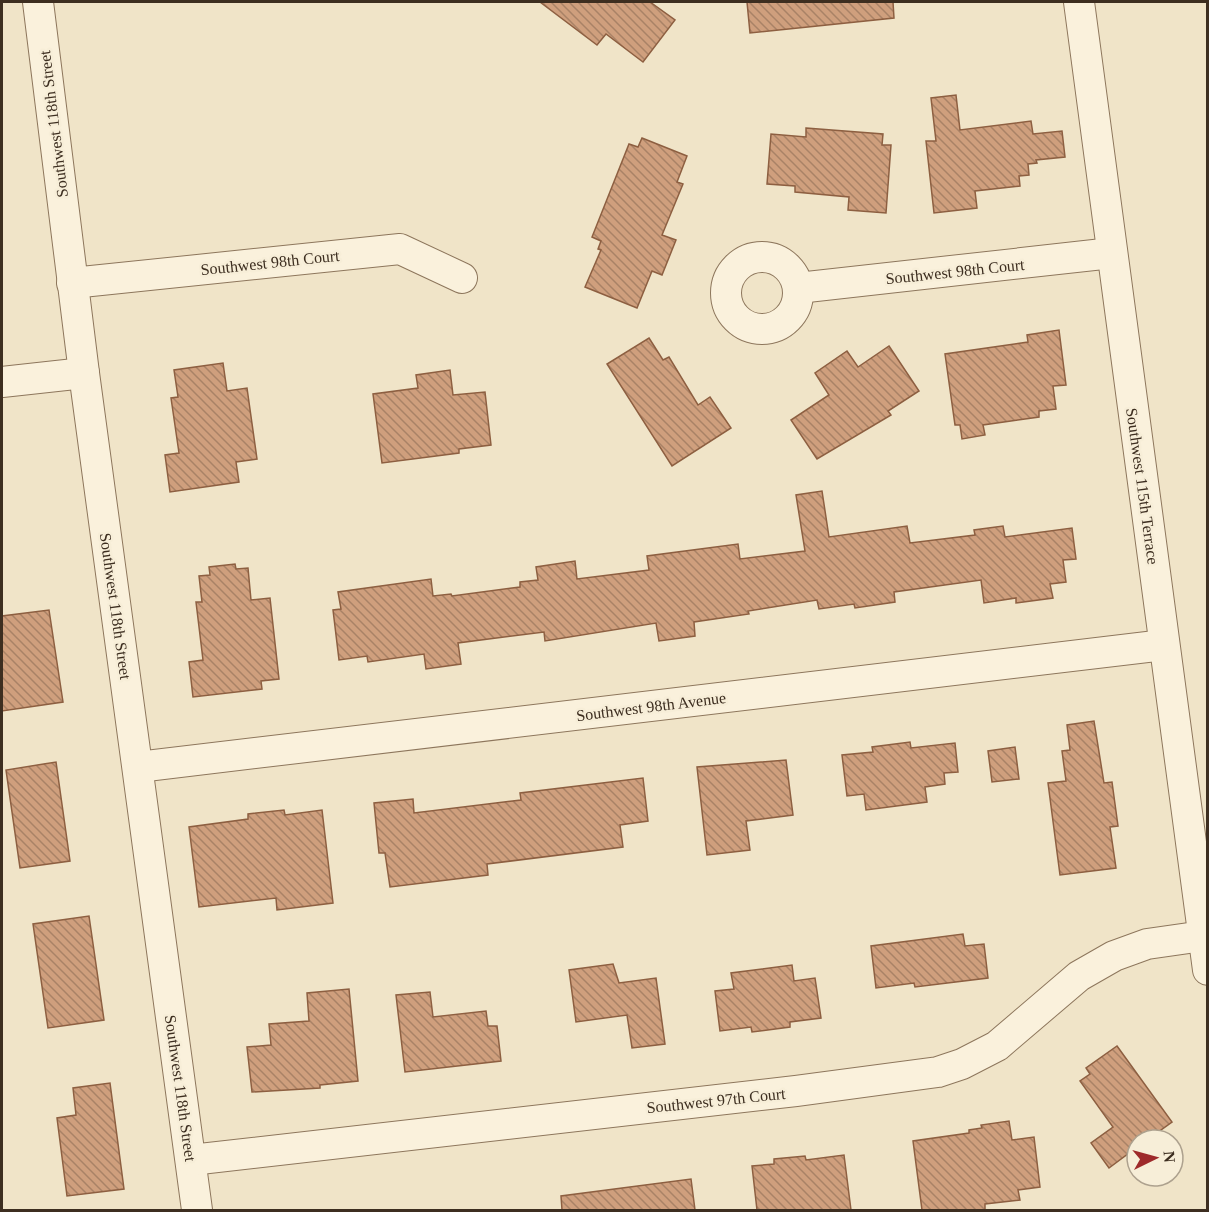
<svg xmlns="http://www.w3.org/2000/svg" width="1209" height="1212" font-family="Georgia,serif">
<style>
.building{fill:url(#building-back-hatch);stroke:#8d5f41;stroke-width:1.5}
.lines{fill:none;stroke-linecap:round;stroke-linejoin:round}
.street-casing{stroke:#8d765c;stroke-width:32}
.street{stroke:#faf1dc;stroke-width:30}
.labels{text-anchor:middle;stroke-width:5;stroke-linejoin:round;paint-order:stroke}
.street-label{font-size:16px;fill:#3d2e20;stroke:#f7eed8}
</style>
<defs>
<pattern id="building-back-hatch" width="6" height="6" patternUnits="userSpaceOnUse" patternTransform="scale(1.5)"><rect width="6" height="6" fill="#cf9f7d"/><path d="M-1 5l2 2M0 0l6 6M5-1l2 2" fill="none" stroke="#a98266"/></pattern>
</defs>
<rect width="100%" height="100%" fill="#f0e4c8"/>
<g class="building">
<path d="M540,2H650L675,20L643,62L606,34L597,45Z"/>
<path d="M747,2H893L894,18L750,33Z"/>
<path d="M956,95L960,130L1031,121L1033,134L1062,131L1065,157L1036,160L1037,163L1028,164L1029,175L1019,176L1020,186L975,191L977,208L934,213L926,141H936L931,98Z"/>
<path d="M806,128L883,134L882,145H891L886,213L848,210L849,197L795,192V186L767,184L771,134L806,137Z"/>
<path d="M642,138L687,156L677,182L683,184L662,235L676,240L662,275L652,271L637,308L585,287L601,250L598,249L601,241L592,237L629,144L638,147Z"/>
<path d="M1059,330L1066,385L1053,386L1056,409L1039,411V417L983,425L985,435L962,439L960,425H955L945,354L1028,342L1027,335Z"/>
<path d="M649,338L663,360L669,357L698,405L710,397L731,428L672,466L607,364Z"/>
<path d="M889,346L919,391L888,411L891,415L817,459L791,420L829,395L815,373L847,351L858,367Z"/>
<path d="M223,363L227,391L247,388L257,459L236,462L239,482L170,492L165,455L179,453L171,398L178,397L174,370Z"/>
<path d="M450,370L453,395L485,392L491,445L459,449V453L382,463L373,394L418,388L416,375Z"/>
<path d="M822,491L829,537L907,526L910,543L975,535L974,530L1003,526L1005,537L1072,528L1076,559L1063,560L1066,582L1050,584L1053,598L1016,603V598L984,603L981,580L894,592L895,602L855,608L854,604L819,609L817,600L748,611L749,614L694,622L695,636L659,641L656,623L545,641L544,632L458,643L461,664L426,669L424,654L368,662L367,656L339,660L333,610L341,609L338,592L431,579L433,596L451,594L452,596L520,587V582L538,580L536,567L575,561L577,579L649,570L647,556L738,544L740,559L805,551L796,495Z"/>
<path d="M235,564L236,569L248,568L251,600L270,598L279,679L261,681L262,689L193,697L189,662L203,660L196,602H202L199,576L210,575L209,567Z"/>
<path d="M49,610L63,702L2,711V616Z"/>
<path d="M1094,721L1104,783L1112,782L1118,826L1110,827L1116,868L1060,875L1048,783L1066,781L1062,751L1070,750L1067,725Z"/>
<path d="M910,742L911,748L955,743L958,772L944,773L945,784L925,787L927,802L866,810L864,794L847,796L842,755L873,752L872,747Z"/>
<path d="M1015,747L1019,779L992,782L988,751Z"/>
<path d="M786,760L793,815L746,821L750,850L707,855L697,767Z"/>
<path d="M56,762L70,861L20,868L6,770Z"/>
<path d="M643,778L648,821L620,825L623,847L487,864L488,875L390,887L385,853H379L374,803L413,799L414,813L521,800L520,793Z"/>
<path d="M284,810L285,815L322,810L333,903L277,910L276,898L199,907L189,827L248,819V814Z"/>
<path d="M89,916L104,1020L48,1028L33,924Z"/>
<path d="M963,934L965,946L984,944L988,978L915,987L914,983L876,988L871,946Z"/>
<path d="M613,964L619,983L656,978L665,1044L632,1048L627,1015L576,1022L569,970Z"/>
<path d="M792,965L794,981L815,978L821,1018L790,1022V1027L752,1032L751,1027L720,1031L715,991L734,989L731,973Z"/>
<path d="M349,989L358,1081L320,1085V1088L252,1092L247,1047L271,1045L269,1024L309,1021L307,993Z"/>
<path d="M430,992L433,1017L486,1011L488,1026H497L501,1061L405,1072L396,995Z"/>
<path d="M1117,1046L1172,1122L1147,1140H1137V1147L1109,1168L1091,1143L1113,1127L1080,1081L1090,1074L1086,1068Z"/>
<path d="M110,1083L124,1189L67,1196L57,1118L76,1115L73,1088Z"/>
<path d="M1009,1121L1012,1140L1034,1137L1040,1187L1018,1190L1020,1200L985,1204V1210H922L913,1141L969,1133V1130L982,1128L981,1125Z"/>
<path d="M844,1155L851,1210H757L752,1166L774,1164V1159L805,1156L806,1160Z"/>
<path d="M691,1179L695,1210H562L561,1196Z"/>
</g>
<g class="lines">
<defs>
<g id="street">
<path d="M38,2L84,373L197,1210"/>
<path d="M1079,2L1208,970"/>
<circle cx="762" cy="293" r="36"/>
<path d="M72,283L400,249L462,278"/>
<path d="M798,288L1112,253"/>
<path d="M2,382L84,373"/>
<path d="M138,767L1164,645"/>
<path d="M191,1160L796,1091L938,1072L962,1064L997,1046L1079,976L1114,956L1147,944L1203,936"/>
</g>
</defs>
<use href="#street" class="street-casing"/>
<use href="#street" class="street"/>
</g>
<g class="labels">
<g class="street-label">
<text transform="translate(53 124) rotate(-97)" y="6">Southwest 118th Street</text>
<text transform="translate(270 262) rotate(-6)" y="6">Southwest 98th Court</text>
<text transform="translate(955 271) rotate(-6)" y="6">Southwest 98th Court</text>
<text transform="translate(1143 486) rotate(82)" y="6">Southwest 115th Terrace</text>
<text transform="translate(116 606) rotate(82)" y="6">Southwest 118th Street</text>
<text transform="translate(651 706) rotate(-7)" y="6">Southwest 98th Avenue</text>
<text transform="translate(181 1088) rotate(82)" y="6">Southwest 118th Street</text>
<text transform="translate(716 1100) rotate(-6)" y="6">Southwest 97th Court</text>
</g>
</g>
<rect width="1209" height="1212" fill="none" stroke="#3d2e20" stroke-width="6"/>
<g transform="translate(1155 1158) rotate(85)"><circle r="28" fill="#f7eed8" stroke="#ada18e" stroke-width="1.5"/>
<path d="M0-4.5L10 22L0 15L-10 22Z" fill="#9e2a2b"/>
<text y="-9" font-size="16" font-weight="bold" text-anchor="middle" fill="#3d2e20">N</text>
</g>
</svg>
